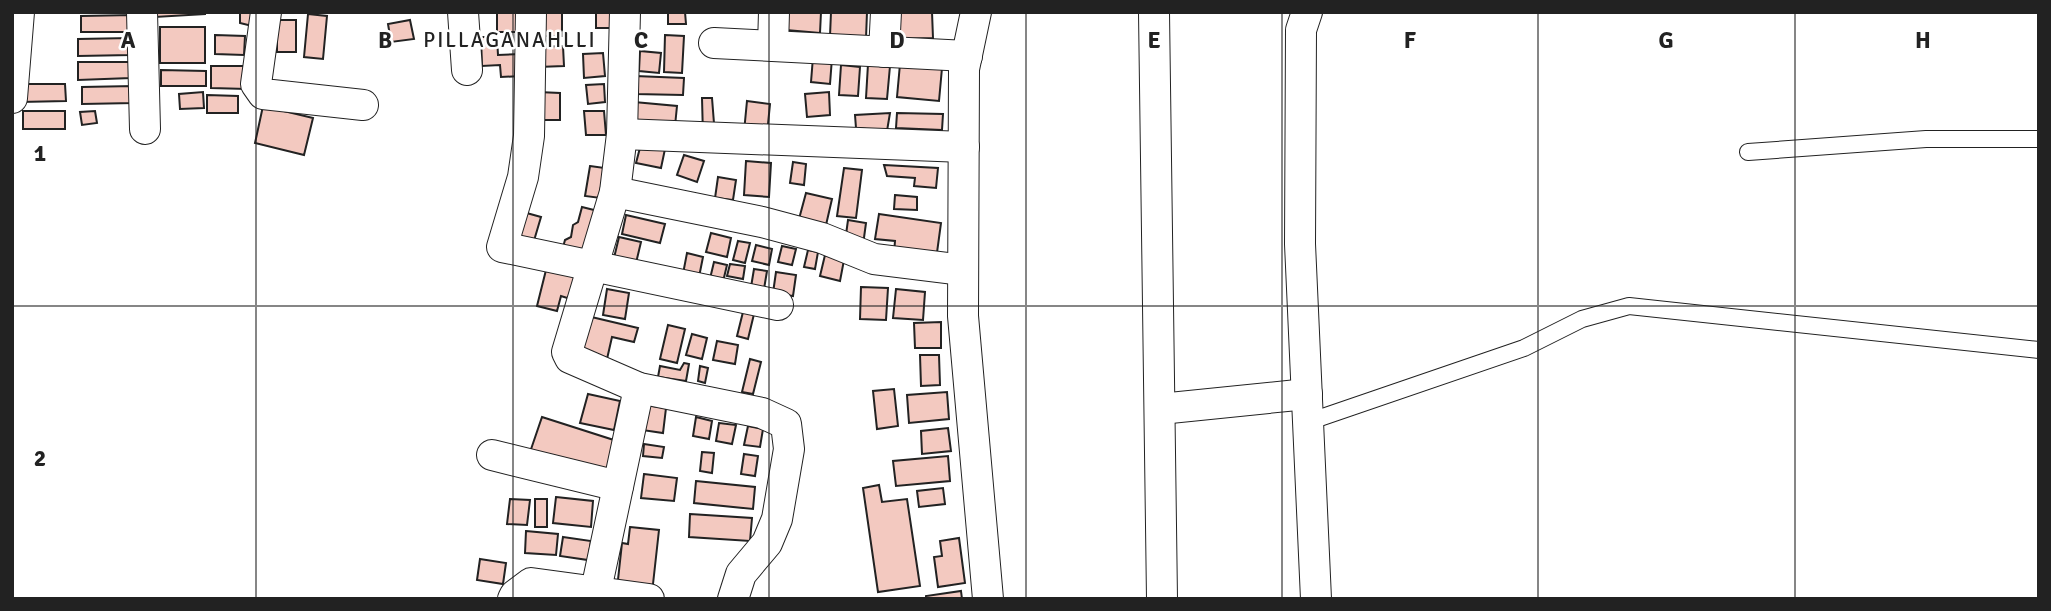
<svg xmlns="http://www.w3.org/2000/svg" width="2051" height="611" font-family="Signika,sans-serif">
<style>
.building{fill:#f3c9c0;stroke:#222;stroke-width:2}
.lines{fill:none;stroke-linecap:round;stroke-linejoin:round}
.lane-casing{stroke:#222;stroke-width:18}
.street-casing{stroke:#222;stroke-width:32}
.lane{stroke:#fff;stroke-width:16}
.street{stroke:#fff;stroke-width:30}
.grid{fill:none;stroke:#222;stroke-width:2;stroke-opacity:0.55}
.labels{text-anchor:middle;stroke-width:5;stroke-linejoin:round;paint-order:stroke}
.neighbourhood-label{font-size:21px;letter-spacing:2px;fill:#222;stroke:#fff}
.grid-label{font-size:23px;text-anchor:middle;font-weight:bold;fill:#222;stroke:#fff;stroke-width:5;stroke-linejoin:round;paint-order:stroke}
</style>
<rect width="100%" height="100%" fill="#fff"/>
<g class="building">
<path d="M155,12H205V14L155,17Z"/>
<path d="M240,12H252V26L240,23Z"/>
<rect x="538" y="12" width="24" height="24"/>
<rect x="596" y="12" width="18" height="16"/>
<path d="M668,12H685L686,24H668Z"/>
<path d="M787,12H821L820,33L786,30Z"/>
<path d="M831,12H867L866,38L830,36Z"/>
<path d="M895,12H932L933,38L896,39Z"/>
<rect x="497" y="13" width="24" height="19"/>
<path d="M308,14L327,16L323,59L304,57Z"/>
<path d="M133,15V32H81V16Z"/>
<rect x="277" y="20" width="19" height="32"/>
<path d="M410,20L414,39L391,42L388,24Z"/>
<rect x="160" y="27" width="45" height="36"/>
<path d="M215,35L245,36L244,55L215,54Z"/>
<path d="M665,35L684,36L682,73L664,72Z"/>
<path d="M481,37H497L498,55L521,54V76L501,77L500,65L482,66Z"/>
<path d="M131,38V55L78,56V39Z"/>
<path d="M563,46L564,66L538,67V47Z"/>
<path d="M640,51L661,53L659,73L639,71Z"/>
<path d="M603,53L605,76L584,78L583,54Z"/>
<path d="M813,57L832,58L830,84L811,82Z"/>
<path d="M78,62H131V78L78,80Z"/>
<path d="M868,64L890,66L887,99L866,98Z"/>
<path d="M900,64L942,68L939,101L897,97Z"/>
<path d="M841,65L860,67L858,96L839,95Z"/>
<path d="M211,66H248L247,89L211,88Z"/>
<path d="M161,70L206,71V86H161Z"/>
<path d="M635,76L684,78L683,95L635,94Z"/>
<path d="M20,84H65L66,101L20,102Z"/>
<path d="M604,84L605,102L588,104L586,85Z"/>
<path d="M134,86V103L82,104V87Z"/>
<path d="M203,92L204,108L180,109L179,94Z"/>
<path d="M538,92L560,93V120H538Z"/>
<path d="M829,92L830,115L807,117L805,94Z"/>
<path d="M207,95L238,96V113H207Z"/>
<path d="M702,98H712L715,136H703Z"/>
<path d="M747,101L770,104L767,134L744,132Z"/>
<path d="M634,102L677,106L675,126L632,122Z"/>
<path d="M263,106L313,118L304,155L255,143Z"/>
<rect x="23" y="111" width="42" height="18"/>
<path d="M95,111L97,123L82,125L80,112Z"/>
<path d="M584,111H604L606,135H586Z"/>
<path d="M890,113L887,131L856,128L855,115Z"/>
<path d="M897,113L943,114L942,130L896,128Z"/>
<path d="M641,144L665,149L661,168L636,163Z"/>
<path d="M684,155L704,161L697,182L677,175Z"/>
<path d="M746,161L771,163L769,197L744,195Z"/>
<path d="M793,162L806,164L804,185L790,183Z"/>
<path d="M884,165L938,168L936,188L914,186L915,178L887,176Z"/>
<path d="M590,166L612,169L608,199L585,196Z"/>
<path d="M844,168L862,170L856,218L837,216Z"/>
<path d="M718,177L736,180L733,200L715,198Z"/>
<path d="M806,193L832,199L826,225L799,219Z"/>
<path d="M895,195L917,197V210L894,209Z"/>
<path d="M582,207L602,212L592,257L562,251L565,240L571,237L573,225L578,222Z"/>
<path d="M523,212L541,217L533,244L516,239Z"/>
<path d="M879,214L941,223L936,260L894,253L895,241L875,239Z"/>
<path d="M626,215L665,224L660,243L622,234Z"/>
<path d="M848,220L866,223L863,245L845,242Z"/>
<path d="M711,233L731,238L727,257L706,252Z"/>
<path d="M619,237L641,242L636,263L614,258Z"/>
<path d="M738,241L750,243L745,263L733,260Z"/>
<path d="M756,245L772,249L769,265L752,261Z"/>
<path d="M782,246L796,249L792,265L778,262Z"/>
<path d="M808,250L818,252L815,269L804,267Z"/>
<path d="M687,253L703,257L698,282L682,279Z"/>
<path d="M825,255L844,260L840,281L820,276Z"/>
<path d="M548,262L584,272L577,301L561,296L557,311L537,306Z"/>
<path d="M714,262L727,265L721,290L708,287Z"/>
<path d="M730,264L745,266L743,279L727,276Z"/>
<path d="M754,269L767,271L763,295L750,293Z"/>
<path d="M776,272L796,275L793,296L773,293Z"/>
<path d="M861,287L888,288L886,320L860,319Z"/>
<path d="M607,289L629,293L625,319L603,315Z"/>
<path d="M896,289L925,292L923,320L893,318Z"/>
<path d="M743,312L754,314L748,339L737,336Z"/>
<path d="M583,315L638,328L634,342L612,337L607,359L574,351Z"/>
<path d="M941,322V348H915L914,323Z"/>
<path d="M668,325L685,329L677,363L660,359Z"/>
<path d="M692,334L707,338L702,359L686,355Z"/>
<path d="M717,341L738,345L735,364L713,360Z"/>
<path d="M920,355H939L940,385L921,386Z"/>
<path d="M750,359L761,362L753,394L742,392Z"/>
<path d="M684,363L689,364L686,381L658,377L660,366L680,370Z"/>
<path d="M700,366L708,368L705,383L698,381Z"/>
<path d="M894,389L898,426L877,429L873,391Z"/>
<path d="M947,392L949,419L909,423L907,395Z"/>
<path d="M588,394L620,401L614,430L580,423Z"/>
<path d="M645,405L666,408L663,433L642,430Z"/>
<path d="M542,417L620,442L607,483L528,458Z"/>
<path d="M696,417L712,421L709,439L693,436Z"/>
<path d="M719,423L736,425L732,444L716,441Z"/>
<path d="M748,426L763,429L760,447L744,445Z"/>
<path d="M948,428L951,451L922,454L921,431Z"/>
<path d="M644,444L664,447L662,458L643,456Z"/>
<path d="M702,452L714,453L712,473L700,471Z"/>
<path d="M744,454L758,456L755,476L741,474Z"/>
<path d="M948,456L950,481L896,486L893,461Z"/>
<path d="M644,474L677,478L674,501L641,498Z"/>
<path d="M696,481L755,487L753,509L694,503Z"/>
<path d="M879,485L882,502L907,499L920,586L878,592L863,488Z"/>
<path d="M943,488L945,504L919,507L917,491Z"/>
<path d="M556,497L593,501L591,527L553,523Z"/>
<path d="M510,499L530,500L527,525L507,524Z"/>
<rect x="535" y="499" width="12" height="28"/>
<path d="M690,514L752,518L750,541L689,537Z"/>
<path d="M630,527L659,530L652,593L617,589L622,543L628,544Z"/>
<path d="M526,531L558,534L556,555L525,553Z"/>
<path d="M563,537L591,541L588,560L560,556Z"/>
<path d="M959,538L965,583L938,587L934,557L942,556L940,541Z"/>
<path d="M480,559L506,563L503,584L477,580Z"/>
<path d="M961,591L962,599H926V596Z"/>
</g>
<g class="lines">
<defs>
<g id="lane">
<path d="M1748,152L1926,139H2039"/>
<path d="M1308,422L1524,348L1582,319L1629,306L2039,350"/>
</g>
<g id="street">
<path d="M142,12L145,129"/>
<path d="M266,12L256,84L263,94L363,105"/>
<path d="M463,12L467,70"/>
<path d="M531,12L529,136L523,177L502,247L778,305"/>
<path d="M625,12L622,134L615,192L567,352L570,358L639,388L762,413L786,424L789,449L777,519L767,543L741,574L733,599"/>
<path d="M976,12L964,69L963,316L988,599"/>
<path d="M1154,12L1162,599"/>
<path d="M1307,12L1301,30L1300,244L1316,599"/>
<path d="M714,43L967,56"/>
<path d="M773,46L774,12"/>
<path d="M884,52L886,12"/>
<path d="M12,98L19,12"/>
<path d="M622,134L964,147"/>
<path d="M615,192L762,222L822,238L874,259L963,270"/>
<path d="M1160,409L1307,394"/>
<path d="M492,455L618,486"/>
<path d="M596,590L639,388"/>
<path d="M513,599L515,595L531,583L649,599"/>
</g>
</defs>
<use href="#lane" class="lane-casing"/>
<use href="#street" class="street-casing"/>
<use href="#lane" class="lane"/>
<use href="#street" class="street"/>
</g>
<path class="grid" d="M256,12V599M513,12V599M769,12V599M1026,12V599M1282,12V599M1538,12V599M1795,12V599M12,306H2039"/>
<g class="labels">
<g class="neighbourhood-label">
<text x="510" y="47">PILLAGANAHLLI</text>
</g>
</g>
<g class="grid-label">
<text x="128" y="48">A</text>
<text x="385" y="48">B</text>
<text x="641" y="48">C</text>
<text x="897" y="48">D</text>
<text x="1154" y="48">E</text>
<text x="1410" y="48">F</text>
<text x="1666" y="48">G</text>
<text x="1923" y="48">H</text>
<text x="40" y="161">1</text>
<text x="40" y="466">2</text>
</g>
<rect width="2051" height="611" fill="none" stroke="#222222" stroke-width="28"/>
</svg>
